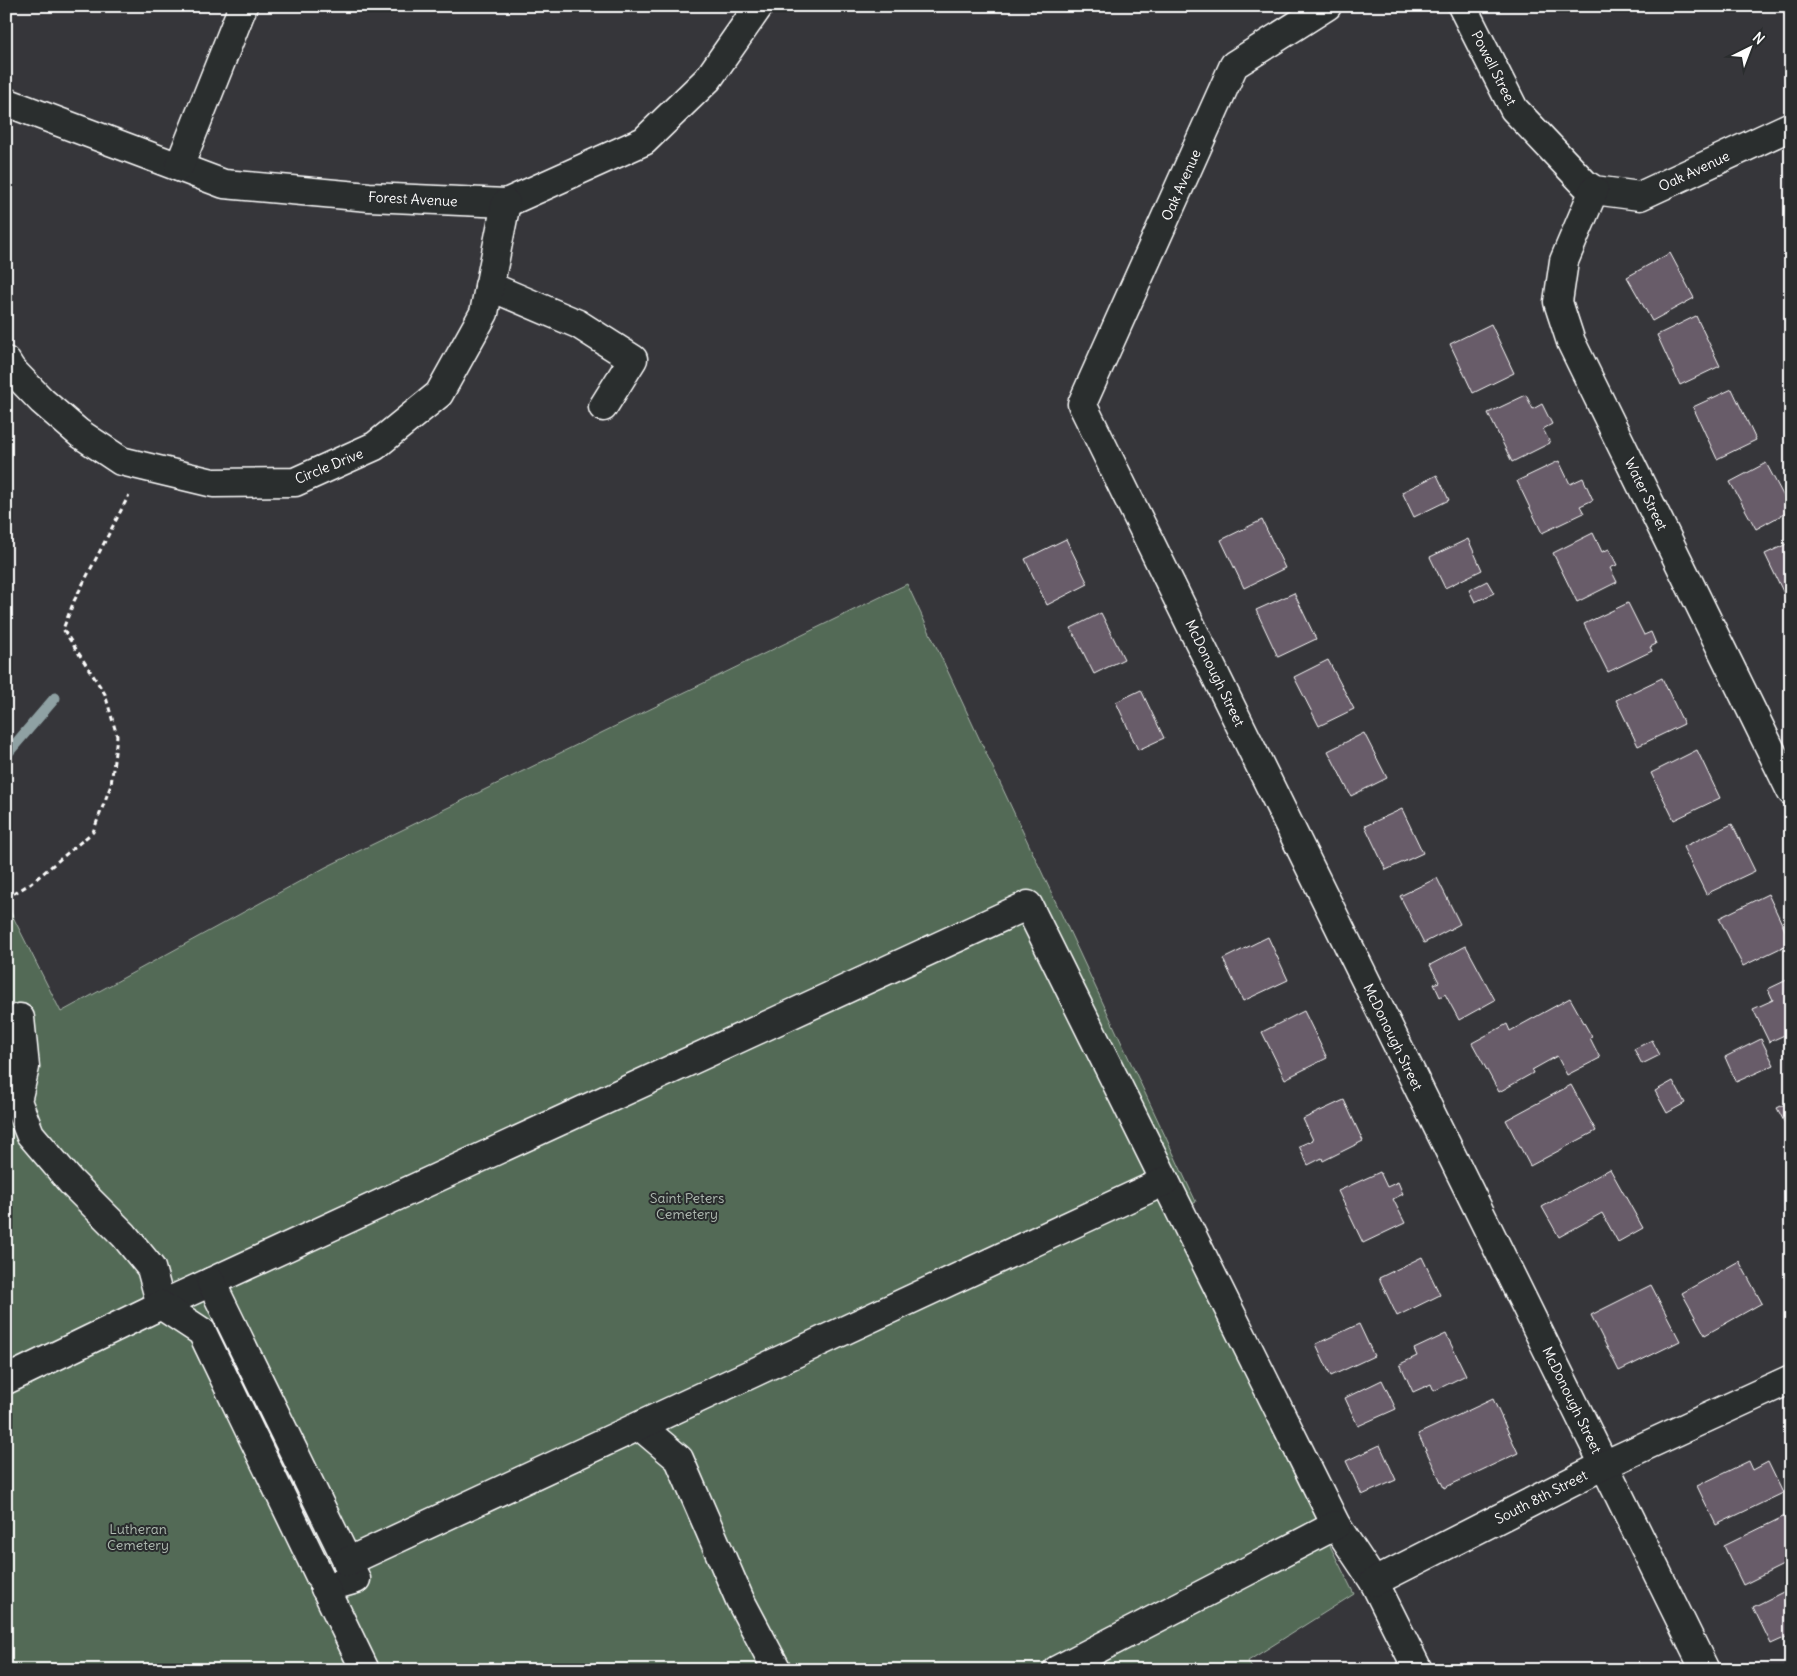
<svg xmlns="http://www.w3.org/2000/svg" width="1797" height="1676" font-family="Delius,sans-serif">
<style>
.green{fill:#526a56;stroke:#a8b4aa}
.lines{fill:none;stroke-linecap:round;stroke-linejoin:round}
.stream{stroke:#8fa1a3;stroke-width:11}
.building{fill:#685b69;stroke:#fff}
.minor-casing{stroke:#fff;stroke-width:31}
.path{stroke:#fff;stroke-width:3;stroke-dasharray:5 4;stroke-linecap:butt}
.minor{stroke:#2a2d2e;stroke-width:28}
.labels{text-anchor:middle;stroke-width:4;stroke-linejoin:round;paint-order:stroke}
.street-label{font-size:14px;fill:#fff;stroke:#2a2d2e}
.park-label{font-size:14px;fill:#b1bcb3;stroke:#2a2d2e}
</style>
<rect width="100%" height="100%" fill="#36363a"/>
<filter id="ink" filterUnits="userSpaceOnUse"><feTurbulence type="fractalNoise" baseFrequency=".02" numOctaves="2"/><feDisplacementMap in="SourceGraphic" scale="10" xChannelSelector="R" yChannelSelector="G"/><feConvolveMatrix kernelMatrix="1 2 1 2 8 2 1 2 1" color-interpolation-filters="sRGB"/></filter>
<g filter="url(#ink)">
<path class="green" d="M907,584L1196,1202L1167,1217L1354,1594L1248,1661L1253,1670H6V903L61,1012L326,867Z"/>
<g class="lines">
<path class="stream" d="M6,755L55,698"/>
</g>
<g class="building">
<path d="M1670,253L1694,298L1652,321L1627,277Z"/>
<path d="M1696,316L1720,366L1680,385L1657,335Z"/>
<path d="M1491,324L1514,373L1473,393L1450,344Z"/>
<path d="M1732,389L1756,440L1717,459L1693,407Z"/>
<path d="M1526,395L1533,409L1542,404L1552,424L1543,429L1550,443L1512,462L1488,413Z"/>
<path d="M1559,461L1570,484L1583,478L1593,500L1580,506L1584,513L1542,533L1517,481Z"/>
<path d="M1766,463L1791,510L1756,529L1730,482Z"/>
<path d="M1437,475L1449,500L1414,517L1402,492Z"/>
<path d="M1262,520L1285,568L1244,588L1221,540Z"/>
<path d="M1593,533L1602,552L1609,549L1617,565L1610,568L1617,582L1577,602L1553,553Z"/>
<path d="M1066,539L1088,584L1047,605L1025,559Z"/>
<path d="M1468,539L1482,570L1445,588L1430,557Z"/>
<path d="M1791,542V600L1788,602L1765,554Z"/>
<path d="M1487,581L1494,593L1475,602L1469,590Z"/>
<path d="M1294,593L1316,639L1278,657L1256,610Z"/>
<path d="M1628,603L1644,635L1651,632L1656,644L1650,647L1652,651L1608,672L1584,624Z"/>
<path d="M1101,613L1124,659L1094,674L1071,628Z"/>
<path d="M1328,660L1354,709L1319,726L1294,677Z"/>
<path d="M1662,678L1684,724L1638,746L1616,700Z"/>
<path d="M1141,690L1164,738L1138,750L1116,702Z"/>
<path d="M1364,733L1387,778L1351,796L1328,751Z"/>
<path d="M1697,750L1720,798L1674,820L1651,773Z"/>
<path d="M1402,809L1423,853L1386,870L1365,826Z"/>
<path d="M1732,824L1755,871L1706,894L1683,847Z"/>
<path d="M1437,878L1460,924L1424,943L1400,896Z"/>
<path d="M1768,894L1791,943L1743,966L1719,918Z"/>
<path d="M1268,937L1288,980L1243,1001L1223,959Z"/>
<path d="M1466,946L1495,1000L1459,1020L1445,994L1440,997L1434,984L1439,982L1430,965Z"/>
<path d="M1791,978V1035L1789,1033L1769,1042L1753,1009L1773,1000L1768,989Z"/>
<path d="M1570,998L1592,1037L1590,1038L1600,1058L1567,1075L1557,1056L1532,1070L1533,1073L1499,1092L1472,1043L1507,1024L1510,1031Z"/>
<path d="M1304,1011L1327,1058L1285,1079L1262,1032Z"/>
<path d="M1761,1039L1774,1065L1736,1082L1725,1057Z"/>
<path d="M1652,1040L1660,1055L1642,1064L1634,1049Z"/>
<path d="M1673,1081L1685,1103L1667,1113L1655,1091Z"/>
<path d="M1571,1085L1596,1131L1530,1166L1506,1120Z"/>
<path d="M1344,1100L1363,1141L1323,1161L1322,1158L1308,1165L1299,1146L1313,1140L1303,1119Z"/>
<path d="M1791,1101V1125L1787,1127L1777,1108Z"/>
<path d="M1610,1169L1643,1228L1618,1242L1602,1213L1559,1237L1542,1207Z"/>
<path d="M1380,1172L1387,1187L1398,1182L1403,1194L1393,1199L1405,1223L1363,1243L1338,1191Z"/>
<path d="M1422,1257L1440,1295L1397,1316L1379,1278Z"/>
<path d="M1739,1261L1762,1303L1705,1335L1682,1293Z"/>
<path d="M1651,1285L1680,1341L1619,1371L1591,1315Z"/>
<path d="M1359,1324L1374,1356L1331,1376L1316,1344Z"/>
<path d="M1446,1334L1466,1375L1434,1391L1431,1384L1413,1392L1400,1364L1417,1356L1414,1349Z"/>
<path d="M1382,1380L1396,1409L1358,1426L1345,1398Z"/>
<path d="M1493,1399L1518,1453L1444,1488L1418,1434Z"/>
<path d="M1380,1445L1396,1480L1362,1495L1346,1461Z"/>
<path d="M1749,1461L1753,1470L1768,1462L1783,1493L1716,1525L1697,1486Z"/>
<path d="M1791,1513V1561L1743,1585L1724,1546Z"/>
<path d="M1791,1588V1635L1771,1644L1753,1607Z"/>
</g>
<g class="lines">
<defs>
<g id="minor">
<path d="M1327,6L1234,65L1082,404L1705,1670"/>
<path d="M1462,6L1514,109L1585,184L1594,190L1640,196L1791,126"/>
<path d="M6,102L224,184L369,197L506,203L644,141L708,79L759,6"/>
<path d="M179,167L243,6"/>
<path d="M1594,190L1564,261L1558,302L1571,342L1791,791"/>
<path d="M489,286L578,324L633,359L603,407"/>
<path d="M6,361L11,369L42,401L79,433L121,461L213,483L295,482L375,446L439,394L484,313L506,203"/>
<path d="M20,1018L25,1067L17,1101L30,1134L71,1182L124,1235L151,1268L161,1305L1028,905L1336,1525L1374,1582L1418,1670"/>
<path d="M211,1282L356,1579L325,1588"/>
<path d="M6,1380L161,1305L202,1332L365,1670"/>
<path d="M640,1426L679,1459L740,1600L777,1670"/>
<path d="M347,1562L1165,1181"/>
<path d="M1374,1582L1604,1465L1791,1379"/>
<path d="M1057,1670L1336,1525"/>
</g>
</defs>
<use href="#minor" class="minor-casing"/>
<path class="path" d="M6,898L30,884L93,832L111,785L117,736L105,694L63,629L74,601L129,495"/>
<use href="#minor" class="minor"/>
</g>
</g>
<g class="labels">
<g class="street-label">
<text transform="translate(1494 68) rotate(63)" y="5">Powell Street</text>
<text transform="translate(1694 171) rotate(-25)" y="5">Oak Avenue</text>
<text transform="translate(1181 185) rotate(-66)" y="5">Oak Avenue</text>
<text transform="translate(413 199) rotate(3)" y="5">Forest Avenue</text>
<text transform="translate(329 466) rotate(-22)" y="5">Circle Drive</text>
<text transform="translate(1646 494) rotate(64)" y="5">Water Street</text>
<text transform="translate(1215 673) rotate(64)" y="5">McDonough Street</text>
<text transform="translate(1393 1037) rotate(64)" y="5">McDonough Street</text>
<text transform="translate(1572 1400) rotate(64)" y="5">McDonough Street</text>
<text transform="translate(1541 1497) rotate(-27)" y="5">South 8th Street</text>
</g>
<g class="park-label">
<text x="687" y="1203">Saint Peters<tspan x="687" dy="16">Cemetery</tspan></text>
<text x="138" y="1534">Lutheran<tspan x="138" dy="16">Cemetery</tspan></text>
</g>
</g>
<rect width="1797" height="1676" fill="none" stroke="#2a2d2e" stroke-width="25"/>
<rect x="12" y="12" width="1772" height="1651" fill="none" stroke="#fff" stroke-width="2" filter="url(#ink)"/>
<g transform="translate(1750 48) rotate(42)" stroke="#2a2d2e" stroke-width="4" paint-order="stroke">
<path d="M0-4L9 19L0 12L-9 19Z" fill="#ffffff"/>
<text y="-8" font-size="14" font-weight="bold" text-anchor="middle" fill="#ffffff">N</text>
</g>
</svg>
